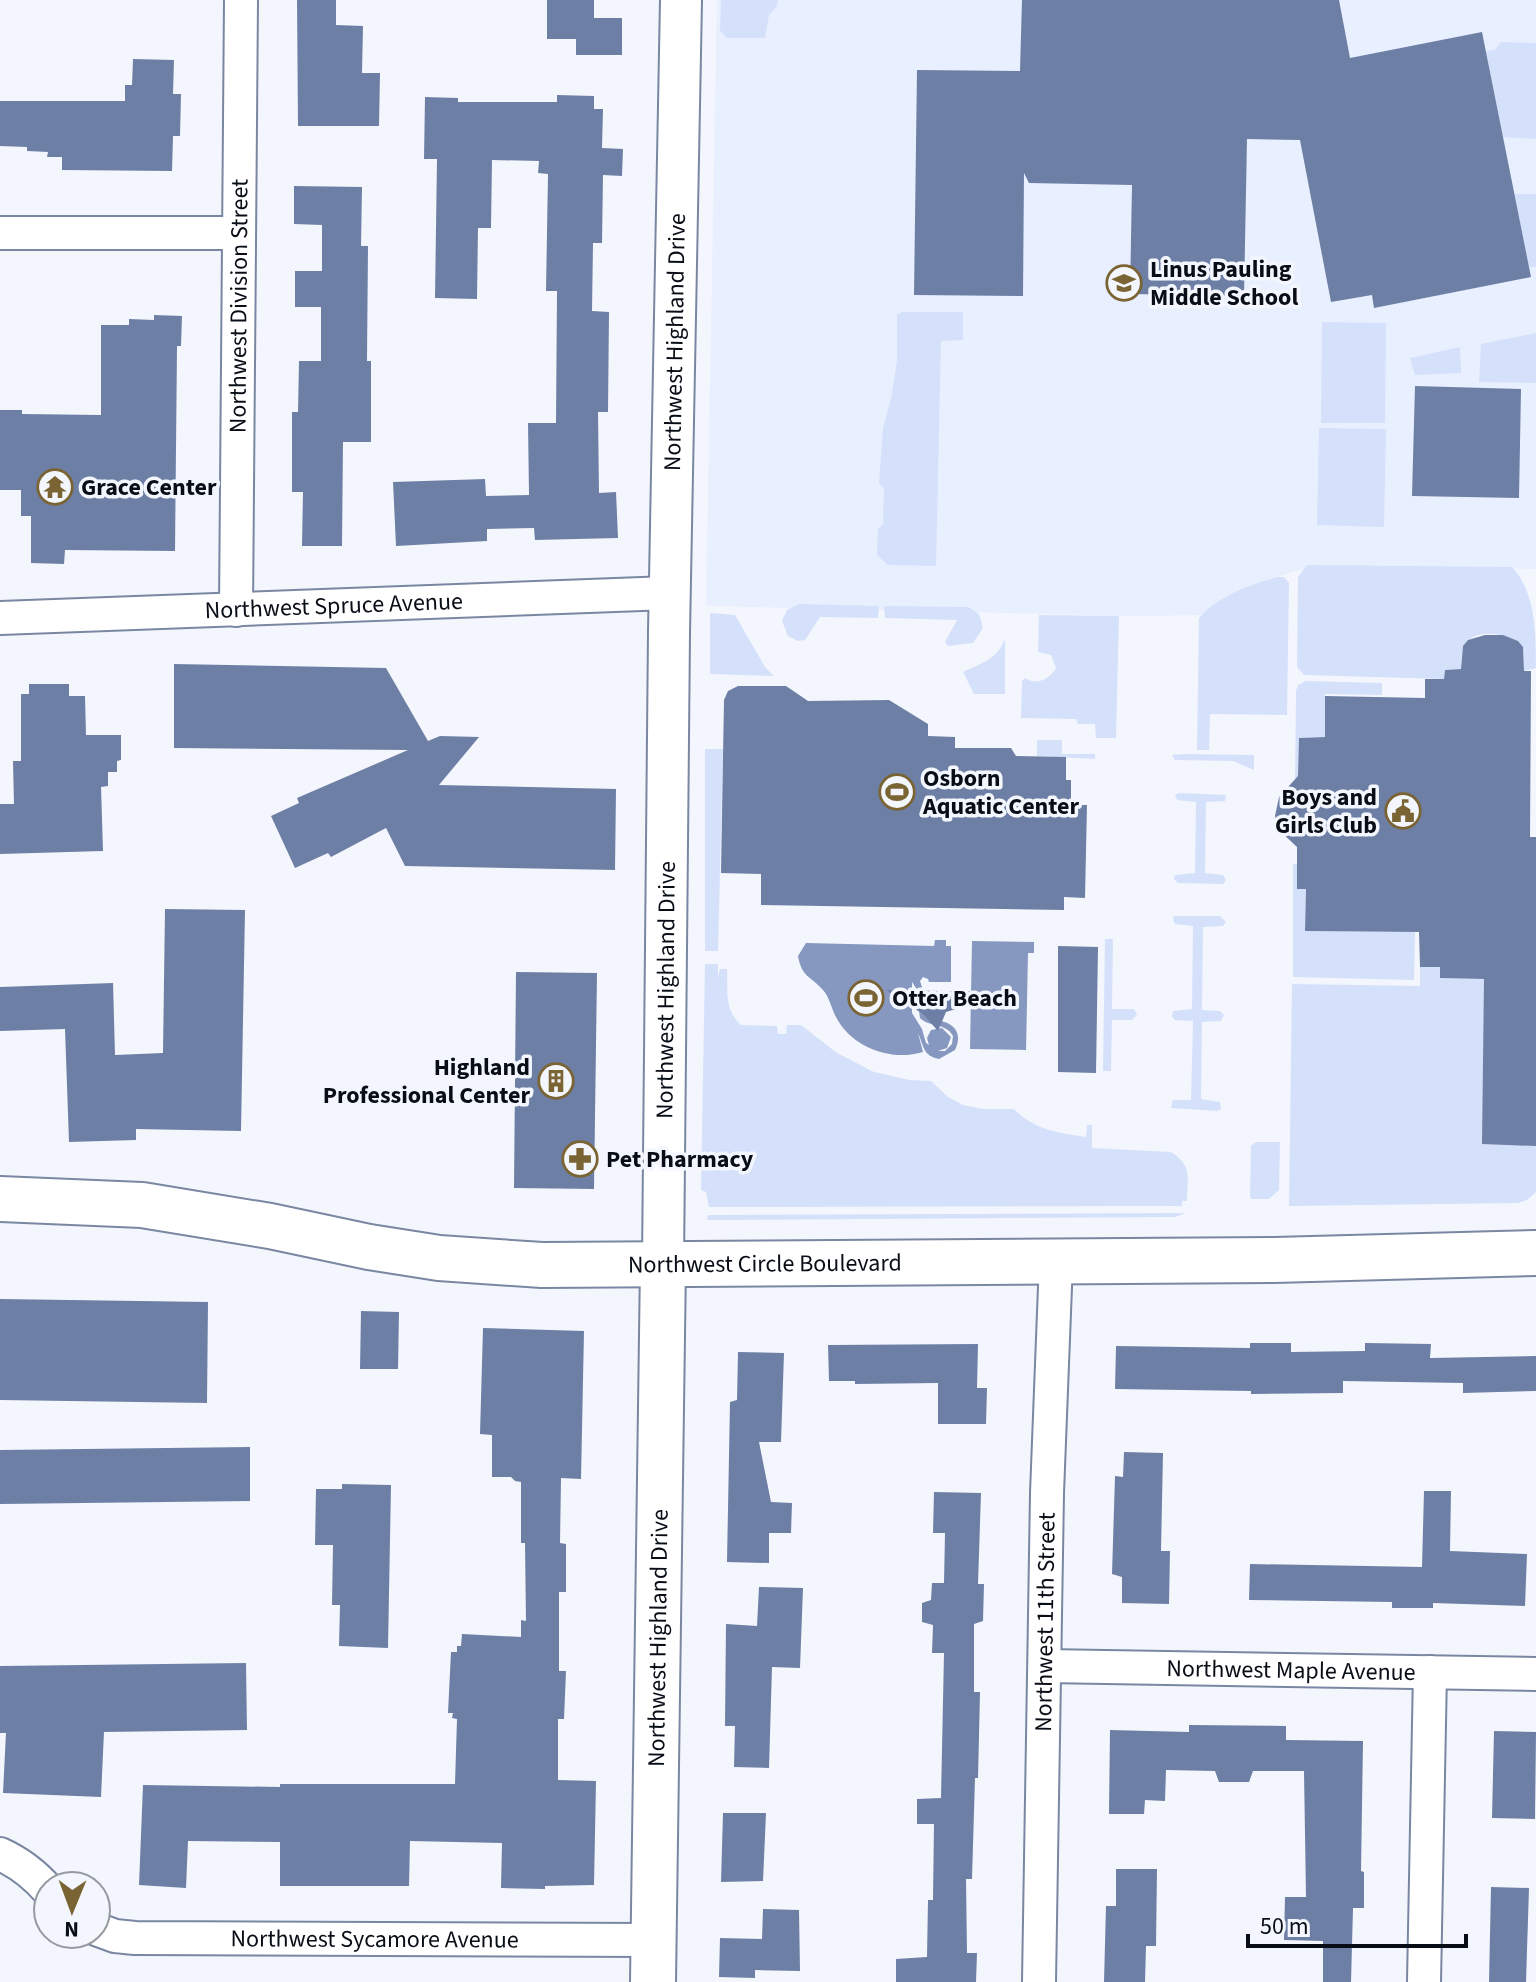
<svg xmlns="http://www.w3.org/2000/svg" width="1536" height="1982" font-family="'Source Sans 3',sans-serif">
<style>
.built{fill:#e8effe}
.green{fill:#d5e1fb}
.water{fill:#8698bf;fill-rule:evenodd}
.building{fill:#6e7fa5}
.lines{fill:none;stroke-linecap:round;stroke-linejoin:round}
.minor-casing{stroke:#7a87a2;stroke-width:36}
.tertiary-casing{stroke:#7a87a2;stroke-width:44}
.secondary-casing{stroke:#7a87a2;stroke-width:48}
.minor{stroke:#fff;stroke-width:32}
.tertiary{stroke:#fff;stroke-width:40}
.secondary{stroke:#fff;stroke-width:44}
.labels{text-anchor:middle;stroke-width:7;stroke-linejoin:round;paint-order:stroke}
.poi-label{font-size:24px;font-weight:bold;fill:#080d16;stroke:#f3f6fc;text-anchor:start}
.street-label{font-size:24px;fill:#080d16;stroke:#f3f6fc}
</style>
<rect width="100%" height="100%" fill="#f3f6fc"/>
<path class="built" d="M717,0H1536V569L1313,566L1254,584L1202,615L1141,616L706,606Z"/>
<g class="green">
<path d="M721,0H778L777,6L769,15L765,38H727L720,31Z"/>
<path d="M1501,42L1536,43V139L1503,137L1486,51L1495,50Z"/>
<path d="M1514,194H1536V267H1529Z"/>
<path d="M902,312H963V340L941,341L936,566L888,565L877,555L878,529L883,524L884,489L879,483L883,428L892,394L897,361V315Z"/>
<path d="M1322,322L1386,323L1385,423H1321Z"/>
<path d="M1536,333V383L1479,382L1481,344Z"/>
<path d="M1460,347L1461,373L1415,375L1410,358Z"/>
<path d="M1319,428L1386,429L1384,527L1317,525Z"/>
<path d="M1307,565L1512,567C1536,592 1536,636 1536,668L1524,671L1523,647C1512,633 1476,627 1465,644C1461,650 1462,662 1461,669L1445,670L1444,679L1304,675L1297,667L1298,577Z"/>
<path d="M1277,577H1284L1289,583L1287,715L1210,714L1209,750H1197L1199,618C1218,596 1249,585 1277,577Z"/>
<path d="M799,604L879,606L878,618L820,617L805,640L798,641L788,636L782,621L787,610Z"/>
<path d="M884,606L968,607L979,614L983,628L973,643L948,646L945,642L957,620L885,618Z"/>
<path d="M710,613L735,615L765,667L774,676L710,674Z"/>
<path d="M1039,615L1119,616L1116,738H1096L1095,724H1078L1076,719L1021,718L1022,681L1025,678C1036,686 1050,679 1056,668L1051,655L1038,652Z"/>
<path d="M1005,638V694H974L963,672C981,663 998,660 1005,638Z"/>
<path d="M1306,681L1382,683V695L1325,694V737L1299,738L1298,785H1295L1296,691L1298,685Z"/>
<path d="M1037,740H1062V754H1095V759L1037,756Z"/>
<path d="M705,749H723L718,951H705Z"/>
<path d="M1185,754L1254,755V770L1233,761L1175,760L1172,755Z"/>
<path d="M1179,793L1226,795L1225,801L1206,802L1205,873L1223,875L1226,880L1223,884L1178,883L1174,879L1175,875L1195,873L1196,802L1177,800L1175,795Z"/>
<path d="M1293,864H1297V889H1306L1305,931L1415,932L1414,980L1293,977Z"/>
<path d="M1174,916H1220L1226,922L1223,926L1203,927L1202,1010L1220,1011L1224,1015L1221,1021L1202,1022L1201,1099L1220,1102L1221,1109L1217,1111L1171,1108L1173,1100H1191L1193,1021L1175,1020L1172,1017L1173,1011L1192,1009L1193,926L1175,924L1173,920Z"/>
<path d="M1105,939H1113L1112,1009H1134L1137,1015L1132,1020H1112L1111,1071H1103Z"/>
<path d="M705,964H718V977L720,969H727C728,990 724,1010 741,1025L777,1026L778,1034H786L787,1025H801L837,1053L874,1072L910,1080L931,1081L948,1097L963,1105L983,1109H1014C1034,1130 1059,1133 1086,1137L1087,1125H1092V1148L1171,1152C1193,1166 1187,1177 1187,1201H1182V1206L709,1207L706,1192L701,1190Z"/>
<path d="M1420,967H1440L1441,978L1536,980V1192L1527,1200L1518,1203L1289,1206L1292,984L1420,986Z"/>
<path d="M1256,1142H1280L1279,1190L1269,1199H1251L1250,1195L1251,1146Z"/>
<path d="M1186,1213L1175,1217L707,1220L708,1215Z"/>
</g>
<g class="water">
<path d="M935,940H946V946H951V982H929L928,979L923,977L920,981L933,1020C952,1021 964,1031 955,1050L939,1059C923,1056 924,1046 918,1033L923,1052C891,1062 851,1047 836,1017C831,1008 830,998 823,990C810,975 802,978 798,956L806,943L934,946ZM912,982L916,988L920,1018C930,1028 945,1022 953,1036L952,1044L945,1051H938L947,1048L951,1037L942,1028L931,1030L927,1038L929,1045L926,1043L922,1029L912,1013Z"/>
<path d="M972,941L1034,942V953H1028L1026,1050L970,1049Z"/>
</g>
<g class="building">
<path d="M297,0H336V25L363,26L362,73H380L379,126H298Z"/>
<path d="M547,0H594V18H622V55H576V39H547Z"/>
<path d="M1022,0H1339L1350,58L1482,32L1531,277L1374,308L1372,295L1331,302L1300,140L1247,139L1244,296L1130,294L1132,185L1029,183L1024,173L1023,296L914,295L917,70L1020,71Z"/>
<path d="M133,59L174,60L173,94H181L180,136H173L172,171L62,170V157H47L48,152L27,151V147L0,146V101H125V85H132Z"/>
<path d="M557,95L594,96V109H603L602,148L623,149L622,176L603,175L602,243H593L592,311L609,312L608,412H598L599,493L616,492L618,538L535,540L534,528L487,529V541L396,546L393,482L485,479L486,496L529,495L528,423H556L557,291H546L548,174L538,173L539,161L492,160L491,228H478L477,299L435,298L437,159H424L425,97L458,98V102H557Z"/>
<path d="M294,186L362,187L361,246H368L367,361H371V442H343L342,546H302L303,492H292V412H298L299,361H321V307H295V271H322V225L294,224Z"/>
<path d="M154,315L182,316L181,346H177L175,551L65,550L64,564L31,563V516H21V490H0V410H22V414L101,415V325H129V319L154,320Z"/>
<path d="M1415,386L1521,389L1519,498L1412,496Z"/>
<path d="M1485,635H1503L1518,641L1523,647L1524,671H1531L1530,837H1536V1146L1482,1144L1484,979L1440,978V967H1420L1419,932L1305,931L1306,889H1297V847L1281,832L1275,816L1279,797L1298,776L1299,738L1325,737V696L1425,698V679H1444L1445,670L1461,669L1463,646L1468,640Z"/>
<path d="M174,664L386,668L428,741L440,736L479,737L439,785L616,789L615,870L405,866L386,828L331,857L328,853L295,868L271,816L299,803L297,798L408,750L174,748Z"/>
<path d="M29,684H69V696H85L86,735H121V760L117,761V772H108V786L101,787L103,851L0,854V804H14L13,761H21V694H29Z"/>
<path d="M738,686H786L808,701L889,700L928,724V736L955,737V748H1011L1016,756L1066,757V780H1071V805H1087L1085,898L1064,897V910L761,905V874L721,873L724,700L728,691Z"/>
<path d="M165,909L245,910L241,1131L136,1129V1140L69,1142L65,1029L0,1031V987L113,983L115,1055L163,1053Z"/>
<path d="M1058,946L1098,947L1096,1073L1058,1072Z"/>
<path d="M516,972L597,973L594,1189L514,1188Z"/>
<path d="M886,990L996,992L997,997L946,1012L938,1031L923,1014Z"/>
<path d="M0,1299L208,1302L207,1403L0,1400Z"/>
<path d="M361,1311L399,1312L398,1369H360Z"/>
<path d="M483,1328L584,1331L581,1479L561,1478L560,1543L566,1544V1592H559V1671H566L564,1719H558V1780L596,1781L594,1885L545,1886V1889L501,1888L502,1843L410,1841L409,1886H280V1842L188,1841L186,1888L139,1885L143,1785L280,1787V1784H455L457,1719L452,1718L453,1713H448L451,1652H457V1646H461L462,1634L521,1637V1620L526,1621L525,1543H521V1482L515,1481L511,1477H492V1435L480,1434Z"/>
<path d="M1250,1343H1291V1352L1365,1351V1343L1431,1344L1430,1358L1536,1356V1391L1463,1393V1383L1343,1381V1393L1251,1394V1391L1115,1389L1116,1346L1250,1348Z"/>
<path d="M978,1344L977,1388H987L986,1424H938V1383L855,1384V1381H829L828,1345Z"/>
<path d="M738,1352L784,1353L781,1442H759L771,1502L792,1503L791,1533H769V1563L727,1562L730,1402L737,1400Z"/>
<path d="M250,1447V1501L0,1504V1450Z"/>
<path d="M1124,1452L1163,1453L1161,1551H1170L1169,1604L1122,1603V1577L1112,1574L1115,1476L1123,1477Z"/>
<path d="M342,1484L391,1485L388,1648L339,1646L340,1605H332L333,1545H315L316,1489H342Z"/>
<path d="M1424,1491H1451L1450,1551L1527,1554L1525,1606L1433,1603V1608H1392V1602L1249,1600L1250,1564L1422,1567Z"/>
<path d="M934,1492L981,1493L978,1584H984L983,1621L974,1624V1692H980L978,1778H975L972,1879H966L967,1953H977L976,1982H896V1959L927,1957L928,1900H933L934,1824H917V1799L941,1798L944,1653H932L933,1625L922,1622V1603L931,1600L932,1583H944L945,1533H933Z"/>
<path d="M759,1587L803,1588L800,1668L772,1667L769,1768L734,1767L735,1726H725L726,1624L757,1626Z"/>
<path d="M246,1663L247,1730L104,1732L101,1797L3,1793L6,1733H0V1666Z"/>
<path d="M1189,1725L1286,1726V1740L1363,1741L1361,1871L1364,1872V1908H1353L1351,1982H1323V1941L1284,1940L1285,1897H1306L1304,1771H1253L1249,1782H1219L1215,1771L1166,1770L1165,1801L1145,1800L1144,1814H1109L1110,1730L1189,1732Z"/>
<path d="M1494,1731L1536,1732L1535,1819L1492,1818Z"/>
<path d="M723,1813H766L763,1881L721,1882Z"/>
<path d="M1116,1869H1157L1156,1946H1146L1145,1982H1104L1106,1906H1116Z"/>
<path d="M1491,1887L1529,1888L1526,1982H1489Z"/>
<path d="M763,1909L799,1910L800,1971L755,1970V1978L719,1977L720,1938L762,1939Z"/>
</g>
<g class="lines">
<defs>
<g id="minor">
<path d="M0,233H239"/>
<path id="s1" d="M236,610L241,0"/>
<path id="s2" d="M0,618L669,593"/>
<path id="s3" d="M1045,1666L1536,1674"/>
<path d="M0,1854C20,1863 34,1874 48,1890"/>
<path id="s4" d="M96,1929L115,1936L135,1938L654,1940"/>
<path id="s5" d="M1039,1982L1047,1493L1056,1261"/>
<path d="M1424,1982L1430,1672"/>
</g>
<g id="tertiary">
<path id="s6" d="M663,1264L669,632L681,0"/>
</g>
<g id="secondary">
<path id="s7" d="M0,1199L142,1205L270,1226L369,1247L439,1258L542,1265L1274,1260L1536,1253"/>
<path id="s8" d="M653,1982L663,1264"/>
</g>
</defs>
<use href="#minor" class="minor-casing"/>
<use href="#tertiary" class="tertiary-casing"/>
<use href="#secondary" class="secondary-casing"/>
<use href="#minor" class="minor"/>
<use href="#tertiary" class="tertiary"/>
<use href="#secondary" class="secondary"/>
</g>
<defs>
<symbol id="school-ring" viewBox="-11 -11 22 22"><circle r="9.5" fill="#f3f6fc" stroke="#7a6434" stroke-width="1.5"/><path d="M0-5L7-2L0 1L-7-2ZM-4 1L0 2.5L4 1V4Q0 6-4 4Z" fill="#7a6434"/></symbol>
<symbol id="temple-ring" viewBox="-11 -11 22 22"><circle r="9.5" fill="#f3f6fc" stroke="#7a6434" stroke-width="1.5"/><path d="M0-6L5-2H3V0L6.5 2.5H4V6H1.5V3h-3V6H-4V2.5H-6.5L-3 0V-2H-5Z" fill="#7a6434"/></symbol>
<symbol id="stadium-ring" viewBox="-11 -11 22 22"><circle r="9.5" fill="#f3f6fc" stroke="#7a6434" stroke-width="1.5"/><path d="M0-5a6.5 5 0 1 0 0 10a6.5 5 0 1 0 0-10ZM-3.5-1.8h7v3.6h-7Z" fill="#7a6434"/></symbol>
<symbol id="civic-ring" viewBox="-11 -11 22 22"><circle r="9.5" fill="#f3f6fc" stroke="#7a6434" stroke-width="1.5"/><path d="M-.6-6.5H3V-4.5H.6V-3L4-1V1h2V6H-6V1h2V-1L-.6-3ZM-1.2 2.5V6h2.4V2.5Z" fill="#7a6434"/></symbol>
<symbol id="building-ring" viewBox="-11 -11 22 22"><circle r="9.5" fill="#f3f6fc" stroke="#7a6434" stroke-width="1.5"/><path d="M-4-6H4V6H1V3H-1V6H-4ZM-2.5-4.3h1.7v1.8h-1.7ZM.8-4.3h1.7v1.8H.8ZM-2.5-1h1.7V.8h-1.7ZM.8-1h1.7V.8H.8Z" fill="#7a6434"/></symbol>
<symbol id="pharmacy-ring" viewBox="-11 -11 22 22"><circle r="9.5" fill="#f3f6fc" stroke="#7a6434" stroke-width="1.5"/><path d="M-2-6h4v4h4v4h-4v4h-4v-4h-4v-4h4Z" fill="#7a6434"/></symbol>
</defs>
<g fill-rule="evenodd">
<use href="#school-ring" x="1104" y="263" width="40" height="40"/>
<use href="#temple-ring" x="35" y="467" width="40" height="40"/>
<use href="#stadium-ring" x="877" y="772" width="40" height="40"/>
<use href="#civic-ring" x="1383" y="791" width="40" height="40"/>
<use href="#stadium-ring" x="846" y="978" width="40" height="40"/>
<use href="#building-ring" x="536" y="1061" width="40" height="40"/>
<use href="#pharmacy-ring" x="560" y="1139" width="40" height="40"/>
</g>
<g class="labels">
<g class="poi-label">
<text x="1150" y="277">Linus Pauling<tspan x="1150" dy="28">Middle School</tspan></text>
<text x="81" y="495">Grace Center</text>
<text x="923" y="786">Osborn<tspan x="923" dy="28">Aquatic Center</tspan></text>
<text x="1377" y="805" text-anchor="end">Boys and<tspan x="1377" dy="28">Girls Club</tspan></text>
<text x="892" y="1006">Otter Beach</text>
<text x="530" y="1075" text-anchor="end">Highland<tspan x="530" dy="28">Professional Center</tspan></text>
<text x="606" y="1167">Pet Pharmacy</text>
</g>
<g class="street-label">
<text dy="8" stroke="none"><textPath href="#s1" startOffset="304">Northwest Division Street</textPath></text>
<text dy="8" stroke="none"><textPath href="#s6" startOffset="922">Northwest Highland Drive</textPath></text>
<text dy="8" stroke="none"><textPath href="#s2" startOffset="334">Northwest Spruce Avenue</textPath></text>
<text dy="8" stroke="none"><textPath href="#s6" startOffset="274">Northwest Highland Drive</textPath></text>
<text dy="8" stroke="none"><textPath href="#s7" startOffset="770">Northwest Circle Boulevard</textPath></text>
<text dy="8" stroke="none"><textPath href="#s5" startOffset="360">Northwest 11th Street</textPath></text>
<text dy="8" stroke="none"><textPath href="#s8" startOffset="344">Northwest Highland Drive</textPath></text>
<text dy="8" stroke="none"><textPath href="#s3" startOffset="246">Northwest Maple Avenue</textPath></text>
<text dy="8" stroke="none"><textPath href="#s4" startOffset="280">Northwest Sycamore Avenue</textPath></text>
</g>
</g>
<g transform="translate(72 1910) rotate(181)"><circle r="38" fill="#f3f6fc" stroke="#9599a0" stroke-width="2"/>
<path d="M0-6L14 30L0 20L-14 30Z" fill="#7a6434"/>
<text y="-12" font-size="22" font-weight="bold" text-anchor="middle" fill="#080d16">N</text>
</g>
<path d="M1248 1934v12h218v-12" fill="none" stroke="#080d16" stroke-width="4"/>
<text x="1260" y="1934" font-size="24" fill="#080d16" stroke="#f3f6fc" stroke-width="6" paint-order="stroke">50 m</text>
</svg>
